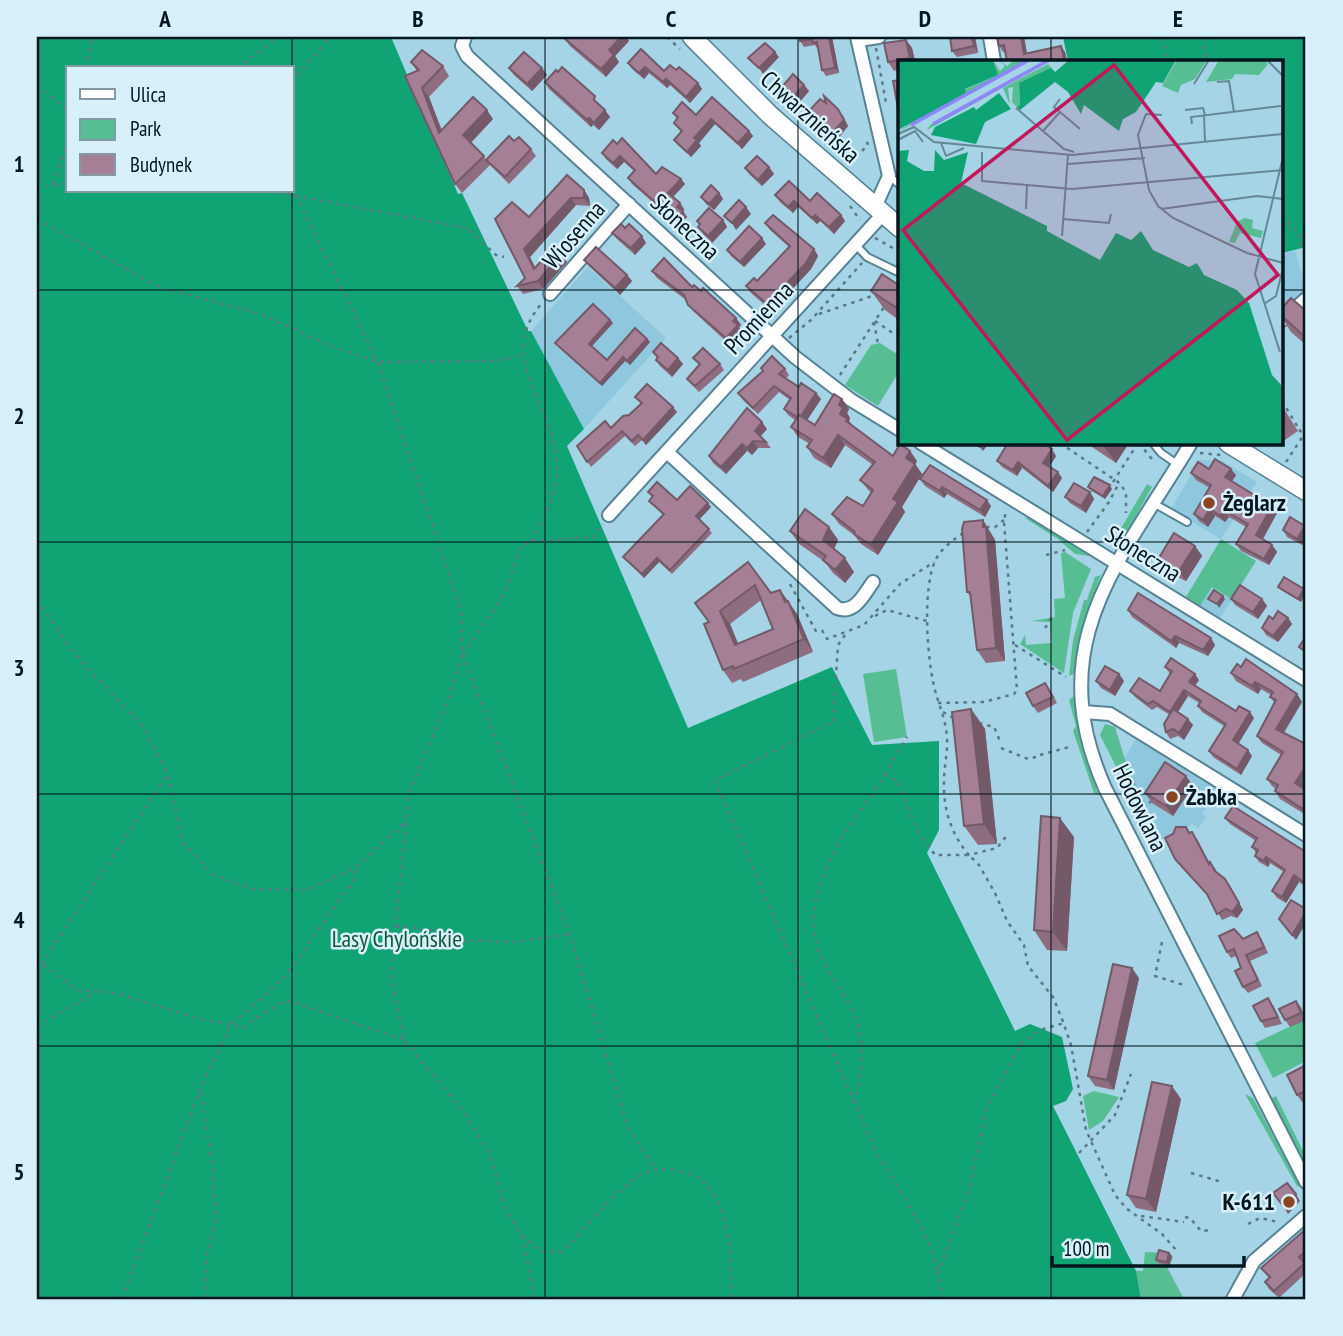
<svg xmlns="http://www.w3.org/2000/svg" width="1343" height="1336" font-family="'PT Sans Narrow',sans-serif">
<style>
.built{fill:#8fc8de}
.green{fill:#56be92}
.forest{fill:#10a373;fill-rule:evenodd}
.lines{fill:none;stroke-linecap:round;stroke-linejoin:round}
.lane-casing{stroke:#578495;stroke-width:10}
.street-casing{stroke:#578495;stroke-width:16}
.secondary-casing{stroke:#578495;stroke-width:21}
.path{stroke:#587a86;stroke-width:2.5;stroke-dasharray:3.5 5;stroke-linecap:butt}
.lane{stroke:#fff;stroke-width:6}
.street{stroke:#fff;stroke-width:12}
.secondary{stroke:#fff;stroke-width:18}
.wall{fill:#8e6d80;fill-rule:evenodd}
.shaded-wall{fill:#745968}
.building{fill:#a57f95;stroke:#745968;stroke-width:2;fill-rule:evenodd}
.grid{fill:none;stroke:#05171e;stroke-width:2;stroke-opacity:0.55}
.poi-dot{fill:#8c4423;stroke:#d8f0f9;stroke-width:2.5}
.labels{text-anchor:middle;stroke-width:5;stroke-linejoin:round;paint-order:stroke}
.street-label{font-size:24px;fill:#05171e;stroke:#d8f0f9}
.poi-label{font-size:24px;font-weight:bold;fill:#05171e;stroke:#d8f0f9;text-anchor:start}
.park-label{font-size:24px;fill:#12563d;stroke:#d8f0f9}
.inset-river{fill:none;stroke:#8c86fa;stroke-width:3.5}
.inset-road{fill:none;stroke:#648896;stroke-width:2}
.view{fill:#c2185b;fill-opacity:0.15;stroke:#c2185b;stroke-width:3.5}
.inset-edge{fill:none;stroke:#05171e;stroke-width:3.5}
.neatline{fill:none;stroke:#05171e;stroke-width:2.5}
.grid-label{font-size:23px;text-anchor:middle;font-weight:bold;fill:#05171e}
</style>
<rect width="100%" height="100%" fill="#a4d4e6"/>
<g class="built">
<path d="M1295,251L1306,288L1282,315V253Z"/>
<path d="M588,267L666,338L584,429L531,331Z"/>
<path d="M1200,460L1222,461L1257,482L1221,539L1171,509Z"/>
<path d="M1212,587L1232,599L1220,618L1200,606Z"/>
<path d="M1136,739L1218,790L1203,813L1206,818L1198,829L1193,824L1155,843L1119,767Z"/>
</g>
<g class="green">
<path d="M880,343L900,356V370L878,406L845,385L871,345Z"/>
<path d="M1147,484L1152,487L1122,541L1117,535Z"/>
<path d="M1025,518H1032L1092,553L1090,556L1075,554L1058,539Z"/>
<path d="M1221,539L1256,561L1232,599L1212,587L1200,606L1186,597Z"/>
<path d="M1065,552L1091,569L1073,613L1064,673L1020,644L1025,635L1026,645L1052,643L1050,622L1032,621L1055,617L1054,599L1065,598L1061,553Z"/>
<path d="M1101,575L1084,621L1075,673L1069,676L1073,640L1084,600H1087L1095,577Z"/>
<path d="M896,669L907,737L874,742L863,674Z"/>
<path d="M1075,695L1086,758L1099,795L1094,793L1073,731L1076,726L1069,700Z"/>
<path d="M1105,724L1115,727L1127,766L1146,805L1139,812L1100,735Z"/>
<path d="M1306,1019V1061L1273,1078L1255,1043Z"/>
<path d="M1094,1091L1119,1097L1103,1121L1089,1130L1083,1096Z"/>
<path d="M1245,1094L1253,1098L1301,1187L1297,1186Z"/>
<path d="M1276,1096L1306,1157V1171L1270,1099Z"/>
<path d="M1145,1252L1170,1253L1173,1258L1168,1269L1184,1299H1141L1136,1271H1143Z"/>
</g>
<g class="forest">
<path d="M37,37H391L458,194L462,193L528,331H531L584,429L567,446L688,728L832,667L872,745L939,741V830L927,853L1015,1031L1030,1024L1062,1037L1073,1089L1066,1101L1053,1106L1136,1271L1141,1299H37ZM68,68H292V191H68Z"/>
<path d="M1063,37H1306V247L1282,253V61H1068Z"/>
</g>
<g class="lines">
<defs>
<g id="lane">
<path d="M889,176L900,185"/>
<path d="M856,245L867,257L900,273"/>
<path d="M1153,443L1161,453L1177,464"/>
<path d="M1155,504L1187,522"/>
</g>
<g id="street">
<path d="M465,37L462,46L467,56L795,357L851,400L900,430"/>
<path d="M857,37L889,176L875,207"/>
<path d="M990,37L994,61"/>
<path d="M858,40L879,37"/>
<path d="M550,294L629,204"/>
<path d="M1282,320L1306,299"/>
<path d="M921,443L1306,680"/>
<path d="M1191,443C1121,561 1040,642 1105,788L1306,1182"/>
<path d="M667,452L837,608C855,615 864,594 873,582"/>
<path d="M609,515L883,214"/>
<path d="M1083,712L1110,714L1306,835"/>
<path d="M1233,1299L1254,1261L1306,1216"/>
</g>
<g id="secondary">
<path d="M692,37L771,116L900,228"/>
<path d="M1228,443L1306,491"/>
</g>
</defs>
<use href="#lane" class="lane-casing"/>
<use href="#street" class="street-casing"/>
<use href="#secondary" class="secondary-casing"/>
<g class="path">
<path d="M667,37L680,49"/>
<path d="M1162,37L1169,61"/>
<path d="M1203,37L1207,61"/>
<path d="M876,48L886,103"/>
<path d="M86,68L93,37"/>
<path d="M237,68L279,37"/>
<path d="M292,82L330,37"/>
<path d="M37,86L68,110"/>
<path d="M850,163L868,145L866,139"/>
<path d="M54,184L68,142"/>
<path d="M292,187L378,362L462,612L463,654L448,701L409,793L391,975L404,1040L464,1112L489,1152L507,1212L523,1236L541,1251L562,1252C584,1231 602,1205 626,1186C641,1173 654,1167 674,1170C735,1178 730,1253 732,1299"/>
<path d="M37,188L68,183"/>
<path d="M270,191L467,228L496,255L504,257"/>
<path d="M850,206L860,220"/>
<path d="M1282,216L1298,232L1306,258"/>
<path d="M37,219L159,287L261,314L326,344L378,362L496,361L524,355"/>
<path d="M875,238L900,252"/>
<path d="M819,314L875,295"/>
<path d="M875,321L900,338"/>
<path d="M874,322L878,344"/>
<path d="M789,338L811,320L862,263"/>
<path d="M840,375L884,307"/>
<path d="M1282,401L1299,429"/>
<path d="M1306,425L1299,429L1306,440"/>
<path d="M1060,443L1121,484L1126,494V513"/>
<path d="M1139,443L1155,463"/>
<path d="M1200,453L1221,455"/>
<path d="M1286,462L1303,436"/>
<path d="M1113,482L1138,443"/>
<path d="M986,527H995L1004,520"/>
<path d="M1087,532L1109,502L1119,483"/>
<path d="M963,533C953,540 942,548 936,559C922,587 927,656 934,686C938,704 946,719 947,738C948,752 944,766 944,781C943,809 951,834 969,855L997,848L1008,834"/>
<path d="M532,541C547,512 559,494 556,460C553,403 495,357 542,303"/>
<path d="M1046,555L1065,550"/>
<path d="M790,584L817,633"/>
<path d="M37,600L74,653L144,728L168,774L183,842L213,875L253,889L308,890L356,867L406,822"/>
<path d="M875,616L887,610L927,621"/>
<path d="M1045,628L1051,619L1050,614"/>
<path d="M822,630L827,639L864,625L900,584L934,562"/>
<path d="M845,635L838,645L833,722L715,780L869,1136C891,1182 928,1224 938,1273"/>
<path d="M1015,645L1066,677"/>
<path d="M463,654L570,934L629,1130L655,1167"/>
<path d="M463,654L504,595L522,546L532,541L593,537L603,524"/>
<path d="M938,703L984,702L1014,694L1017,690L1004,522L1006,510"/>
<path d="M943,712L955,719"/>
<path d="M979,723L994,727L1000,741"/>
<path d="M1001,748L1028,759L1040,756"/>
<path d="M1040,755L1073,746"/>
<path d="M885,775L907,737"/>
<path d="M1191,783L1199,788"/>
<path d="M1138,816L1152,800"/>
<path d="M396,926L432,930L460,940L514,942L570,934"/>
<path d="M1162,942L1155,976L1184,985"/>
<path d="M37,960L77,990L116,993L200,1019L244,1027L279,1004L290,1001L404,1040"/>
<path d="M37,971L168,774"/>
<path d="M37,1026L95,993"/>
<path d="M201,1093L213,1166L216,1221L207,1256L205,1299"/>
<path d="M855,1103C861,1076 865,1051 858,1024C847,988 811,961 814,917C817,863 857,818 885,775L898,782L918,831L935,855H969L979,865L995,893L1007,921L1024,945L1028,966L1053,997L1062,1019L1071,1045L1086,1130L1115,1195L1127,1209L1162,1234L1177,1251"/>
<path d="M1079,1153L1115,1115L1131,1074"/>
<path d="M1191,1173L1222,1182"/>
<path d="M1141,1216L1184,1222"/>
<path d="M1185,1217L1190,1218L1201,1231L1211,1230"/>
<path d="M1248,1224L1260,1218L1278,1222"/>
<path d="M523,1236L535,1299"/>
<path d="M122,1299L200,1090L231,1025L284,978L354,880L356,867"/>
<path d="M943,1299L938,1273L969,1191L987,1107L1021,1044L1040,1030L1064,1023"/>
</g>
<use href="#lane" class="lane"/>
<use href="#street" class="street"/>
<use href="#secondary" class="secondary"/>
</g>
<g class="wall">
<path d="M800,37H832L839,73L826,76L822,70L819,48H817L815,45L804,47L800,41Z"/>
<path d="M950,37H975L978,53L957,57L952,51Z"/>
<path d="M997,37H1024L1027,53L1065,52L1067,61H1007L1006,52H1003L999,46Z"/>
<path d="M565,39L629,41L615,56L619,62L606,77L570,46Z"/>
<path d="M906,40L912,48L915,61H900V69L894,71L888,62Z"/>
<path d="M411,62L443,66L449,76L429,97L442,131L493,119L471,143L486,159L514,141L531,149L536,156L509,184L490,165L462,193L455,184L405,76L417,71Z"/>
<path d="M628,63L664,71L676,70L698,83L702,89L690,103L670,85L667,88L649,73L644,79L632,69Z"/>
<path d="M509,68H542L547,75L532,91L514,75Z"/>
<path d="M545,82L599,103V105L610,117L599,130L593,125L591,127L549,89Z"/>
<path d="M804,85L809,91L798,104L786,94L782,87Z"/>
<path d="M809,111L843,115L848,126L837,140L813,118Z"/>
<path d="M673,113L696,115L749,131L753,136L742,149L715,124L699,143L701,146L691,157L678,145L674,140L681,132L674,123L677,119Z"/>
<path d="M613,140L656,174L681,179L685,184L673,197L680,203L684,209L682,211L687,217L679,225L632,184L628,178L634,171L624,162L617,169L606,159L602,153Z"/>
<path d="M769,167L774,174L762,186L750,175L745,168Z"/>
<path d="M584,190L589,198L590,206L576,205L530,257L535,267L567,262L543,289L523,294L517,286L525,278L529,217Z"/>
<path d="M719,193L723,199L714,210L706,204L701,197Z"/>
<path d="M775,195L810,201L841,215L845,221L834,234L820,221L817,224L798,207L793,213L780,202Z"/>
<path d="M723,220L727,227L712,243L703,234L698,227L700,225L697,221Z"/>
<path d="M765,223L814,249L818,256L811,269L772,311L751,293L746,286L757,281L789,247L770,230Z"/>
<path d="M625,228L646,243L635,255L617,239L612,233Z"/>
<path d="M766,244L744,267L731,256L727,250Z"/>
<path d="M584,260L627,275L632,281L620,295L589,266Z"/>
<path d="M652,271L701,291L736,318L741,325L739,327L742,332L730,345L693,311L686,300L657,278Z"/>
<path d="M900,286V321L885,310L871,291Z"/>
<path d="M1282,308L1306,311V345L1291,332L1282,318Z"/>
<path d="M610,320L613,323L592,346L607,360L647,339L650,342L630,365L625,361L602,386L555,343Z"/>
<path d="M653,352L678,358L683,364L672,377L660,366L656,360L657,358Z"/>
<path d="M693,358L720,364L724,370L699,392L691,384L687,379L699,365Z"/>
<path d="M761,368L785,369L789,375L786,379L799,387L816,393L821,399L807,420L815,425L842,399L849,409L847,413L850,418L849,421L853,426L893,456L910,451L917,461L915,464L922,474L902,507L905,512L878,555L861,544L854,535L839,524L832,514L863,506L871,493L860,480L873,465L845,445L831,468L814,458L807,447L810,444L798,437L791,427L795,420L788,415L784,409L790,400L779,392L758,414L743,400L738,393L763,371Z"/>
<path d="M635,397L677,412L646,445L642,440L635,446L625,436L591,467L577,446L611,428L629,415L641,404Z"/>
<path d="M1282,406L1298,431L1282,442Z"/>
<path d="M767,429L760,436L766,442L771,448H758L752,455L747,451L726,474L713,463L709,456Z"/>
<path d="M1086,443H1124L1127,446L1116,463Z"/>
<path d="M1023,446L1056,456L1049,467L1062,478L1053,492L1022,468L1017,476L1002,467L997,461Z"/>
<path d="M1209,469L1236,475L1232,481L1272,506L1277,513L1263,539L1272,545L1277,552L1269,565L1241,551L1236,544L1246,527L1229,517L1225,522L1215,516L1208,527L1199,521L1194,514L1210,488L1196,480L1191,473Z"/>
<path d="M920,479L991,506L985,517L947,494L944,498L925,486Z"/>
<path d="M1088,487L1112,489L1105,499L1090,490Z"/>
<path d="M648,492L677,500L711,507L699,519L712,533L672,574L659,562L644,578L623,557L663,515L649,501L652,497Z"/>
<path d="M1090,492L1094,499L1086,513L1070,503L1065,497Z"/>
<path d="M983,520L995,540L1005,661L986,663L977,650L970,596L967,592Z"/>
<path d="M829,527L838,540L834,549L854,572L845,583L833,573L825,562L799,544L790,531Z"/>
<path d="M1306,528V538L1302,545L1287,537L1283,530Z"/>
<path d="M1195,546L1202,556L1186,581L1164,571L1157,561Z"/>
<path d="M748,562L771,593L780,590L788,601L797,614L813,652L743,682L741,679L732,683L723,670L709,622L695,603ZM761,600L773,629L738,644L730,624Z"/>
<path d="M1278,587L1306,592L1301,602L1281,590Z"/>
<path d="M1231,599H1262L1267,606L1258,619L1235,605Z"/>
<path d="M1128,610L1215,645L1208,656L1179,643L1176,648L1132,617Z"/>
<path d="M1288,618L1292,624L1278,642L1266,635L1262,628L1273,619Z"/>
<path d="M1165,667L1199,680L1195,686L1236,711L1254,718L1238,744L1252,756L1241,775L1213,757L1209,751L1224,726L1202,712L1198,706L1199,703L1188,696L1178,712L1193,725L1184,740L1178,736L1170,739L1166,732L1170,715L1157,707L1152,710L1135,697L1130,691H1160L1170,674Z"/>
<path d="M1231,673L1297,694L1302,702L1284,733L1306,744V781L1302,788L1306,790V815L1280,799L1275,791L1276,789L1272,786L1267,779L1281,755L1262,743L1257,736L1274,702L1270,697L1271,695L1261,689L1258,694L1236,681Z"/>
<path d="M1119,674L1124,681L1115,696L1101,688L1096,681Z"/>
<path d="M1050,690L1057,703L1038,713L1033,706Z"/>
<path d="M971,709L985,729L997,844L978,845L964,826Z"/>
<path d="M1186,776L1193,786L1173,816L1152,803L1145,793Z"/>
<path d="M1225,818L1306,852V887L1299,882L1286,903L1277,898L1272,891L1284,872L1270,863L1268,867L1259,862L1255,856L1256,853L1252,847L1256,841L1230,824Z"/>
<path d="M1190,833L1197,839L1209,863L1215,868L1217,873L1225,879L1230,886L1243,910L1237,918L1231,916L1222,920L1209,897L1175,859Z"/>
<path d="M1074,837L1067,951L1047,950L1034,930Z"/>
<path d="M1261,938L1268,953L1250,961L1262,986L1248,993L1243,987L1241,968L1236,956L1231,958L1227,952L1243,939Z"/>
<path d="M1139,978L1114,1090L1095,1086L1088,1076Z"/>
<path d="M1296,1001L1301,1007L1306,1020L1290,1027L1285,1020Z"/>
<path d="M1273,1005L1282,1024L1265,1028L1261,1021Z"/>
<path d="M1306,1065V1100L1302,1102L1297,1095Z"/>
<path d="M1181,1099L1156,1212L1136,1208L1127,1195Z"/>
<path d="M1306,1229V1262L1304,1263L1306,1266V1273L1279,1298L1269,1289L1265,1282L1269,1278L1261,1268Z"/>
<path d="M1169,1253L1172,1256L1169,1266L1158,1263L1156,1260Z"/>
</g>
<g class="shaded-wall">
<path d="M621,37H626L629,41L615,56L619,62L606,77L601,69L609,50Z"/>
<path d="M829,37H832L839,73L835,68Z"/>
<path d="M972,37H975L978,53L974,46Z"/>
<path d="M1021,37H1024L1028,60L1024,54Z"/>
<path d="M906,40L912,48L915,61H913L910,58Z"/>
<path d="M1061,46L1065,52L1067,61H1066L1064,59Z"/>
<path d="M775,52L779,57L763,74L759,68Z"/>
<path d="M645,67L649,73L644,79L639,73Z"/>
<path d="M542,68L547,75L532,91L527,84Z"/>
<path d="M666,79L670,85L667,88L663,82Z"/>
<path d="M698,83L702,89L690,103L686,97Z"/>
<path d="M804,85L809,91L798,104L793,97Z"/>
<path d="M422,88L429,97L446,142L439,133Z"/>
<path d="M838,109L848,126L837,140L832,133Z"/>
<path d="M487,110L493,119L469,144L463,135Z"/>
<path d="M605,110L610,117L599,130L594,123Z"/>
<path d="M589,118L593,125L591,127L587,120Z"/>
<path d="M711,119L715,124L699,143L701,146L691,157L687,152L694,138Z"/>
<path d="M749,131L753,136L742,149L738,143Z"/>
<path d="M620,156L624,162L617,169L613,163Z"/>
<path d="M769,167L774,174L762,186L758,180Z"/>
<path d="M681,179L685,184L672,198L668,193Z"/>
<path d="M584,190L589,198L590,206L584,198Z"/>
<path d="M719,193L723,199L714,210L709,204Z"/>
<path d="M571,198L576,205L530,257L539,276L534,269L524,249Z"/>
<path d="M794,201L798,207L793,213L788,207Z"/>
<path d="M680,203L684,209L681,212L677,207Z"/>
<path d="M746,207L751,214L736,230L732,223Z"/>
<path d="M683,211L687,217L679,225L675,220Z"/>
<path d="M815,215L820,221L817,224L812,218Z"/>
<path d="M841,215L845,221L834,234L829,227Z"/>
<path d="M723,220L727,227L712,243L708,236Z"/>
<path d="M642,236L646,243L635,255L631,248Z"/>
<path d="M762,238L766,244L744,267L740,262Z"/>
<path d="M814,249L818,256L811,269L772,311L767,304Z"/>
<path d="M561,254L567,262L543,289L538,281Z"/>
<path d="M627,275L632,281L620,295L615,288Z"/>
<path d="M736,318L741,325L739,327L742,332L730,345L726,338L733,321Z"/>
<path d="M610,320L613,323L591,347L589,344Z"/>
<path d="M647,339L650,342L630,365L627,361Z"/>
<path d="M623,357L625,361L602,386L600,383Z"/>
<path d="M678,358L683,364L672,377L668,370Z"/>
<path d="M816,393L821,399L804,425L799,419Z"/>
<path d="M842,399L849,409L847,413L850,418L849,421L855,429L840,414L839,405Z"/>
<path d="M673,407L677,412L646,445L643,440Z"/>
<path d="M762,422L767,429L759,438L755,431Z"/>
<path d="M838,435L845,445L831,468L823,458Z"/>
<path d="M753,441L758,448L752,455L747,448Z"/>
<path d="M983,443H989L983,451L980,447Z"/>
<path d="M1103,443H1124L1127,446L1116,463L1102,444Z"/>
<path d="M742,444L747,451L726,474L721,467Z"/>
<path d="M1052,449L1056,456L1048,469L1043,463Z"/>
<path d="M910,451L917,461L915,464L922,474L902,507L905,512L878,555L871,545L893,499L906,458Z"/>
<path d="M1018,462L1022,468L1017,476L1013,470Z"/>
<path d="M1231,469L1236,475L1230,484L1225,477Z"/>
<path d="M1058,472L1062,478L1053,492L1048,486Z"/>
<path d="M1110,485L1112,489L1105,499L1103,496Z"/>
<path d="M942,487L947,494L944,498L940,491Z"/>
<path d="M1090,492L1094,499L1086,513L1081,506Z"/>
<path d="M987,500L991,506L985,517L980,510Z"/>
<path d="M708,503L711,507L699,520L696,516Z"/>
<path d="M1272,506L1277,513L1261,542L1256,535Z"/>
<path d="M1210,509L1215,516L1208,527L1203,520Z"/>
<path d="M1224,510L1229,517L1225,522L1220,516Z"/>
<path d="M983,520L995,540L1005,661L996,648Z"/>
<path d="M1305,526L1306,528V538L1302,545L1297,539Z"/>
<path d="M829,527L838,540L832,553L823,540Z"/>
<path d="M1272,545L1277,552L1269,565L1264,559Z"/>
<path d="M1195,546L1202,556L1186,581L1179,571Z"/>
<path d="M657,558L659,562L644,578L642,574Z"/>
<path d="M845,558L854,572L845,583L835,570Z"/>
<path d="M1304,589L1306,592L1301,602L1298,599Z"/>
<path d="M780,590L797,614L813,652L804,639Z"/>
<path d="M1223,596L1225,599L1219,608L1217,604Z"/>
<path d="M1262,599L1267,606L1258,619L1253,612Z"/>
<path d="M720,611L730,624L744,658L735,645Z"/>
<path d="M1288,618L1292,624L1278,642L1273,636Z"/>
<path d="M1175,636L1179,643L1176,648L1171,641Z"/>
<path d="M1211,638L1215,645L1208,656L1203,650Z"/>
<path d="M1119,674L1124,681L1115,696L1110,690Z"/>
<path d="M1195,674L1199,680L1193,688L1189,682Z"/>
<path d="M1255,682L1261,689L1258,694L1252,686Z"/>
<path d="M1184,690L1188,696L1174,718L1170,712Z"/>
<path d="M1297,694L1302,702L1281,736L1276,729Z"/>
<path d="M971,709L985,729L997,844L984,824Z"/>
<path d="M1250,712L1254,718L1237,746L1233,740Z"/>
<path d="M1188,719L1193,725L1184,740L1179,733Z"/>
<path d="M1248,750L1252,756L1241,775L1237,769Z"/>
<path d="M1306,766V781L1300,791L1295,783Z"/>
<path d="M1186,776L1193,786L1173,816L1166,806Z"/>
<path d="M1060,818L1074,837L1067,951L1053,932Z"/>
<path d="M1192,832L1197,839L1213,871L1209,864Z"/>
<path d="M1266,857L1270,863L1268,867L1264,861Z"/>
<path d="M1294,875L1299,882L1286,903L1282,897Z"/>
<path d="M1225,879L1243,910L1237,918L1232,912Z"/>
<path d="M1306,912V923L1296,940L1292,935Z"/>
<path d="M1132,968L1139,978L1114,1090L1107,1080Z"/>
<path d="M1172,1086L1181,1099L1156,1212L1146,1199Z"/>
<path d="M1296,1194L1300,1201L1288,1214L1284,1207Z"/>
<path d="M1169,1253L1172,1256L1169,1266L1167,1262Z"/>
</g>
<g class="building">
<path d="M566,37H621L609,50L614,55L601,69L565,39Z"/>
<path d="M800,37H829L835,68L822,70L817,42L813,43L812,39L800,41Z"/>
<path d="M950,37H972L974,46L952,51Z"/>
<path d="M997,37H1021L1024,54L1061,46L1064,59L1053,61H1007L1004,45L999,46Z"/>
<path d="M906,40L910,58L888,62L884,43Z"/>
<path d="M765,43L775,52L759,68L748,58Z"/>
<path d="M641,49L664,71L670,65L676,70L679,67L698,83L686,97L666,79L663,82L645,67L639,73L628,63Z"/>
<path d="M422,50L443,66L422,88L439,133L473,97L487,110L463,135L484,156L455,184L405,76L419,70L411,62Z"/>
<path d="M524,52L542,68L527,84L509,68Z"/>
<path d="M562,67L595,96L594,100L605,110L594,123L589,118L587,120L545,82L556,70L558,72Z"/>
<path d="M793,74L804,85L793,97L782,87Z"/>
<path d="M900,80V119L893,81Z"/>
<path d="M824,96L838,109L844,120L832,133L809,111L820,99L826,103Z"/>
<path d="M712,97L749,131L738,143L711,119L694,138L697,140L687,152L674,140L682,131L674,123L678,117L673,113L682,102L696,115Z"/>
<path d="M509,136L514,141L519,137L531,149L505,177L486,160Z"/>
<path d="M622,138L656,174L662,167L681,179L668,193L680,203L677,207L683,211L675,220L628,178L635,170L620,156L613,163L602,153L613,140L617,144Z"/>
<path d="M757,156L769,167L758,180L745,168Z"/>
<path d="M567,175L584,190V198H571L524,249L534,269L554,247L561,254L538,281L517,286L525,278L495,219L512,202L529,217Z"/>
<path d="M789,181L810,201L817,193L841,215L829,227L815,215L812,218L794,201L788,207L775,195Z"/>
<path d="M711,185L719,193L709,204L701,197Z"/>
<path d="M739,200L746,207L732,223L724,216Z"/>
<path d="M709,208L723,220L708,236L698,227L700,224L697,221Z"/>
<path d="M773,215L814,249L806,263L767,304L746,286L754,278L757,281L790,246L765,223Z"/>
<path d="M621,224L625,228L629,224L642,236L631,248L612,233Z"/>
<path d="M749,226L762,238L740,262L727,250Z"/>
<path d="M596,247L627,275L615,288L584,260Z"/>
<path d="M664,258L692,287L694,285L701,291L703,288L736,318L733,321L738,325L726,338L688,305L684,295L652,271Z"/>
<path d="M882,274L900,286V310L871,291Z"/>
<path d="M1291,298L1306,311V338L1282,316V308Z"/>
<path d="M593,304L610,320L589,344L607,360L635,328L647,339L627,361L623,357L600,383L555,343Z"/>
<path d="M661,343L678,358L668,370L656,360L658,357L653,352Z"/>
<path d="M703,348L720,364L695,386L687,379L700,364L693,358Z"/>
<path d="M772,356L785,369L779,374L799,387L801,383L816,393L801,416L799,415L797,417L784,409L791,398L774,386L753,408L738,393L763,371L761,368Z"/>
<path d="M647,384L673,407L643,440L638,435L632,441L622,431L587,462L577,446L605,421L611,428L623,416L629,415L642,403L635,397Z"/>
<path d="M834,394L842,399L839,405L843,408L840,414L848,419L846,421L893,456L900,444L910,451L906,458L915,464L893,499L898,502L871,545L854,534L855,532L832,514L847,497L863,506L873,490L860,480L875,462L838,435L823,458L807,447L812,440L791,427L799,415L815,425Z"/>
<path d="M747,408L762,422L755,431L766,442L753,441L747,448L742,444L721,467L709,456Z"/>
<path d="M975,443H983L980,447Z"/>
<path d="M1008,443H1018L1023,446L1026,443H1042L1052,449L1043,463L1058,472L1048,486L1018,462L1013,470L997,461Z"/>
<path d="M1215,459L1231,469L1225,477L1272,506L1256,535L1272,545L1264,559L1236,544L1248,524L1224,510L1220,516L1210,509L1203,520L1194,514L1211,485L1191,473L1198,462L1209,469Z"/>
<path d="M930,465L987,500L980,510L942,487L940,491L920,479Z"/>
<path d="M1094,477L1110,485L1103,496L1088,487Z"/>
<path d="M657,482L677,500L690,486L708,503L696,516L709,529L670,570L657,558L642,574L623,557L664,514L649,501L653,496L648,492Z"/>
<path d="M1074,483L1090,492L1081,506L1065,497Z"/>
<path d="M805,509L829,527L823,540L845,558L835,570L823,560L826,556L790,531Z"/>
<path d="M1290,517L1305,526L1297,539L1283,530Z"/>
<path d="M983,520V527H986L996,648L977,650L970,592H967L962,529L964,522Z"/>
<path d="M1174,533L1195,546L1179,571L1157,561Z"/>
<path d="M748,562L771,593L780,590L785,602L788,601L804,639L734,669L733,666L723,670L704,624L709,622L695,603ZM755,585L773,629L735,645L720,611Z"/>
<path d="M1284,577L1304,589L1298,599L1278,587Z"/>
<path d="M1240,585L1262,599L1253,612L1231,599Z"/>
<path d="M1214,590L1223,596L1217,604L1208,599Z"/>
<path d="M1138,593L1211,638L1203,650L1175,636L1171,641L1128,610Z"/>
<path d="M1278,611L1288,618L1273,636L1262,628L1269,616L1273,619Z"/>
<path d="M1306,636V652L1299,647Z"/>
<path d="M1171,658L1195,674L1189,682L1236,711L1239,706L1250,712L1233,740L1248,750L1237,769L1209,751L1226,724L1198,706L1201,701L1184,690L1170,712L1153,701L1148,704L1130,691L1139,678L1160,691L1172,671L1165,667Z"/>
<path d="M1246,659L1297,694L1276,729L1306,744V766L1295,783L1306,790V804L1303,809L1275,791L1278,785L1267,779L1283,752L1257,736L1276,700L1270,697L1273,692L1255,682L1252,686L1231,673L1237,664L1241,667Z"/>
<path d="M1105,666L1119,674L1110,690L1096,681Z"/>
<path d="M1045,683L1053,697L1033,706L1026,693Z"/>
<path d="M971,709L984,824L964,826L952,712Z"/>
<path d="M1173,709L1188,719L1179,733L1173,729L1166,732L1164,724Z"/>
<path d="M1165,762L1186,776L1166,806L1145,793Z"/>
<path d="M1233,806L1306,852V884L1294,875L1282,897L1272,891L1285,870L1266,857L1264,861L1255,856L1258,850L1252,847L1257,838L1225,818Z"/>
<path d="M1041,816L1060,818L1053,932L1034,930Z"/>
<path d="M1176,827H1186L1189,833L1192,832L1209,864L1210,862L1215,871L1225,879L1239,903L1232,912L1226,909L1217,914L1207,894L1175,859L1165,838L1173,834Z"/>
<path d="M1291,900L1306,909V912L1292,935L1279,919Z"/>
<path d="M1234,929L1243,939L1257,932L1264,947L1246,955L1258,980L1243,987L1235,971L1241,968L1234,949L1227,952L1219,936Z"/>
<path d="M1113,964L1132,968L1107,1080L1088,1076Z"/>
<path d="M1268,998L1278,1017L1261,1021L1253,1006Z"/>
<path d="M1296,1001L1301,1013L1285,1020L1279,1009Z"/>
<path d="M1306,1065V1091L1297,1095L1287,1075Z"/>
<path d="M1152,1082L1172,1086L1146,1199L1127,1195Z"/>
<path d="M1287,1183L1296,1194L1284,1207L1273,1193Z"/>
<path d="M1306,1229V1251L1299,1257L1305,1263L1274,1291L1265,1282L1270,1277L1261,1268Z"/>
<path d="M1159,1250L1169,1253L1167,1262L1156,1260Z"/>
</g>
<path class="grid" d="M292,37V68M545,37V1299M798,37V1299M1051,37V61M292,191V1299M37,290H900M1282,290H1306M1051,443V1299M37,542H1306M37,794H1306M37,1046H1306"/>
<g class="poi-dot">
<circle cx="1209" cy="503" r="7"/>
<circle cx="1172" cy="797" r="7"/>
<circle cx="1289" cy="1202" r="7"/>
</g>
<g class="labels">
<g class="street-label">
<text transform="translate(810 117) rotate(42)" y="8">Chwarznieńska</text>
<text transform="translate(685 227) rotate(43)" y="8">Słoneczna</text>
<text transform="translate(574 235) rotate(-49)" y="8">Wiosenna</text>
<text transform="translate(759 318) rotate(-47)" y="8">Promienna</text>
<text transform="translate(1143 554) rotate(32)" y="8">Słoneczna</text>
<text transform="translate(1140 808) rotate(64)" y="8">Hodowlana</text>
</g>
<g class="poi-label">
<text x="1223" y="511">Żeglarz</text>
<text x="1186" y="805">Żabka</text>
<text x="1275" y="1210" text-anchor="end">K-611</text>
</g>
<g class="park-label">
<text x="397" y="947">Lasy Chylońskie</text>
</g>
</g>
<g transform="translate(898 60)">
<rect width="385" height="385" fill="#a4d4e6"/>
<path d="M95,0L102,11L107,6L101,0L109,6L116,0H133L0,72L32,50L68,34L66,30L100,15ZM148,0H154L29,70L32,65ZM279,0H309L297,19L283,25L280,33L264,26ZM321,0H366L370,4L361,15L337,14L334,19L308,22ZM150,4L157,12L121,24L122,50L114,42L115,27L110,28L112,45L105,28ZM347,158L355,160L354,168L365,171L363,178L342,173L337,183L331,182L339,162Z" fill="#56be92"/>
<path d="M0,0H95L100,15L67,29L68,33L0,70ZM171,0H278L265,23L258,22L238,52L225,59L221,71L186,45L183,54L170,32L157,22L122,50L119,47L122,45L121,23L153,8L157,12ZM101,33L113,49L87,62L78,84L33,75L37,67L76,47L78,50ZM11,90L9,101L26,111H36L37,90L46,100L70,92L63,123L149,166V171L202,200L218,173L233,180L243,171L255,190L291,207L299,203L306,215L339,230L351,243L374,315L385,327V385H0V91Z" fill="#10a373"/>
<path class="inset-river" d="M35,64L151,0M13,65L131,0"/>
<path class="inset-road" d="M369,0L385,16M319,22L331,21L336,52M296,24L311,0M385,26V59M118,48L166,89L176,92M287,50L305,48L307,55M162,52L182,69M264,55L248,54L240,75L251,130L260,146L275,158L349,193L385,203M306,55L307,82M294,64L293,57L383,46M145,71L162,52L156,47L162,39M0,74L16,67L36,82L174,95L385,74M0,80L17,71L25,82M43,83L48,96L66,88M84,92V121L174,129L385,110M170,104L247,98M128,149L129,125M263,149L359,136L385,139M165,159L211,163L213,154M164,176L170,95M366,244L378,236L385,208M382,292L357,214L385,97"/>
<path class="view" d="M216,5L380,215L169,380L5,170Z"/>
<rect width="385" height="385" class="inset-edge"/>
</g>
<rect width="1343" height="1336" fill="none" stroke="#d8f0f9" stroke-width="77"/>
<rect x="66" y="66" width="228" height="126" fill="#d8f0f9" stroke="#8499a1" stroke-width="2"/>
<rect x="80" y="89" width="35" height="10" fill="#ffffff" stroke="#8499a1" stroke-width="2"/>
<text x="130" y="102" font-size="21" fill="#05171e">Ulica</text>
<rect x="80" y="119" width="35" height="21" fill="#56be92" stroke="#8499a1" stroke-width="2"/>
<text x="130" y="136" font-size="21" fill="#05171e">Park</text>
<rect x="80" y="154" width="35" height="21" fill="#a57f95" stroke="#8499a1" stroke-width="2"/>
<text x="130" y="172" font-size="21" fill="#05171e">Budynek</text>
<path d="M1052 1256v10h192v-10" fill="none" stroke="#05171e" stroke-width="3.5"/>
<text x="1063" y="1256" font-size="21" fill="#05171e" stroke="#d8f0f9" stroke-width="5" paint-order="stroke">100 m</text>
<rect x="38" y="38" width="1266" height="1260" class="neatline"/>
<g class="grid-label">
<text x="165" y="27">A</text>
<text x="418" y="27">B</text>
<text x="671" y="27">C</text>
<text x="925" y="27">D</text>
<text x="1178" y="27">E</text>
<text x="19" y="172">1</text>
<text x="19" y="424">2</text>
<text x="19" y="676">3</text>
<text x="19" y="928">4</text>
<text x="19" y="1180">5</text>
</g>
</svg>
